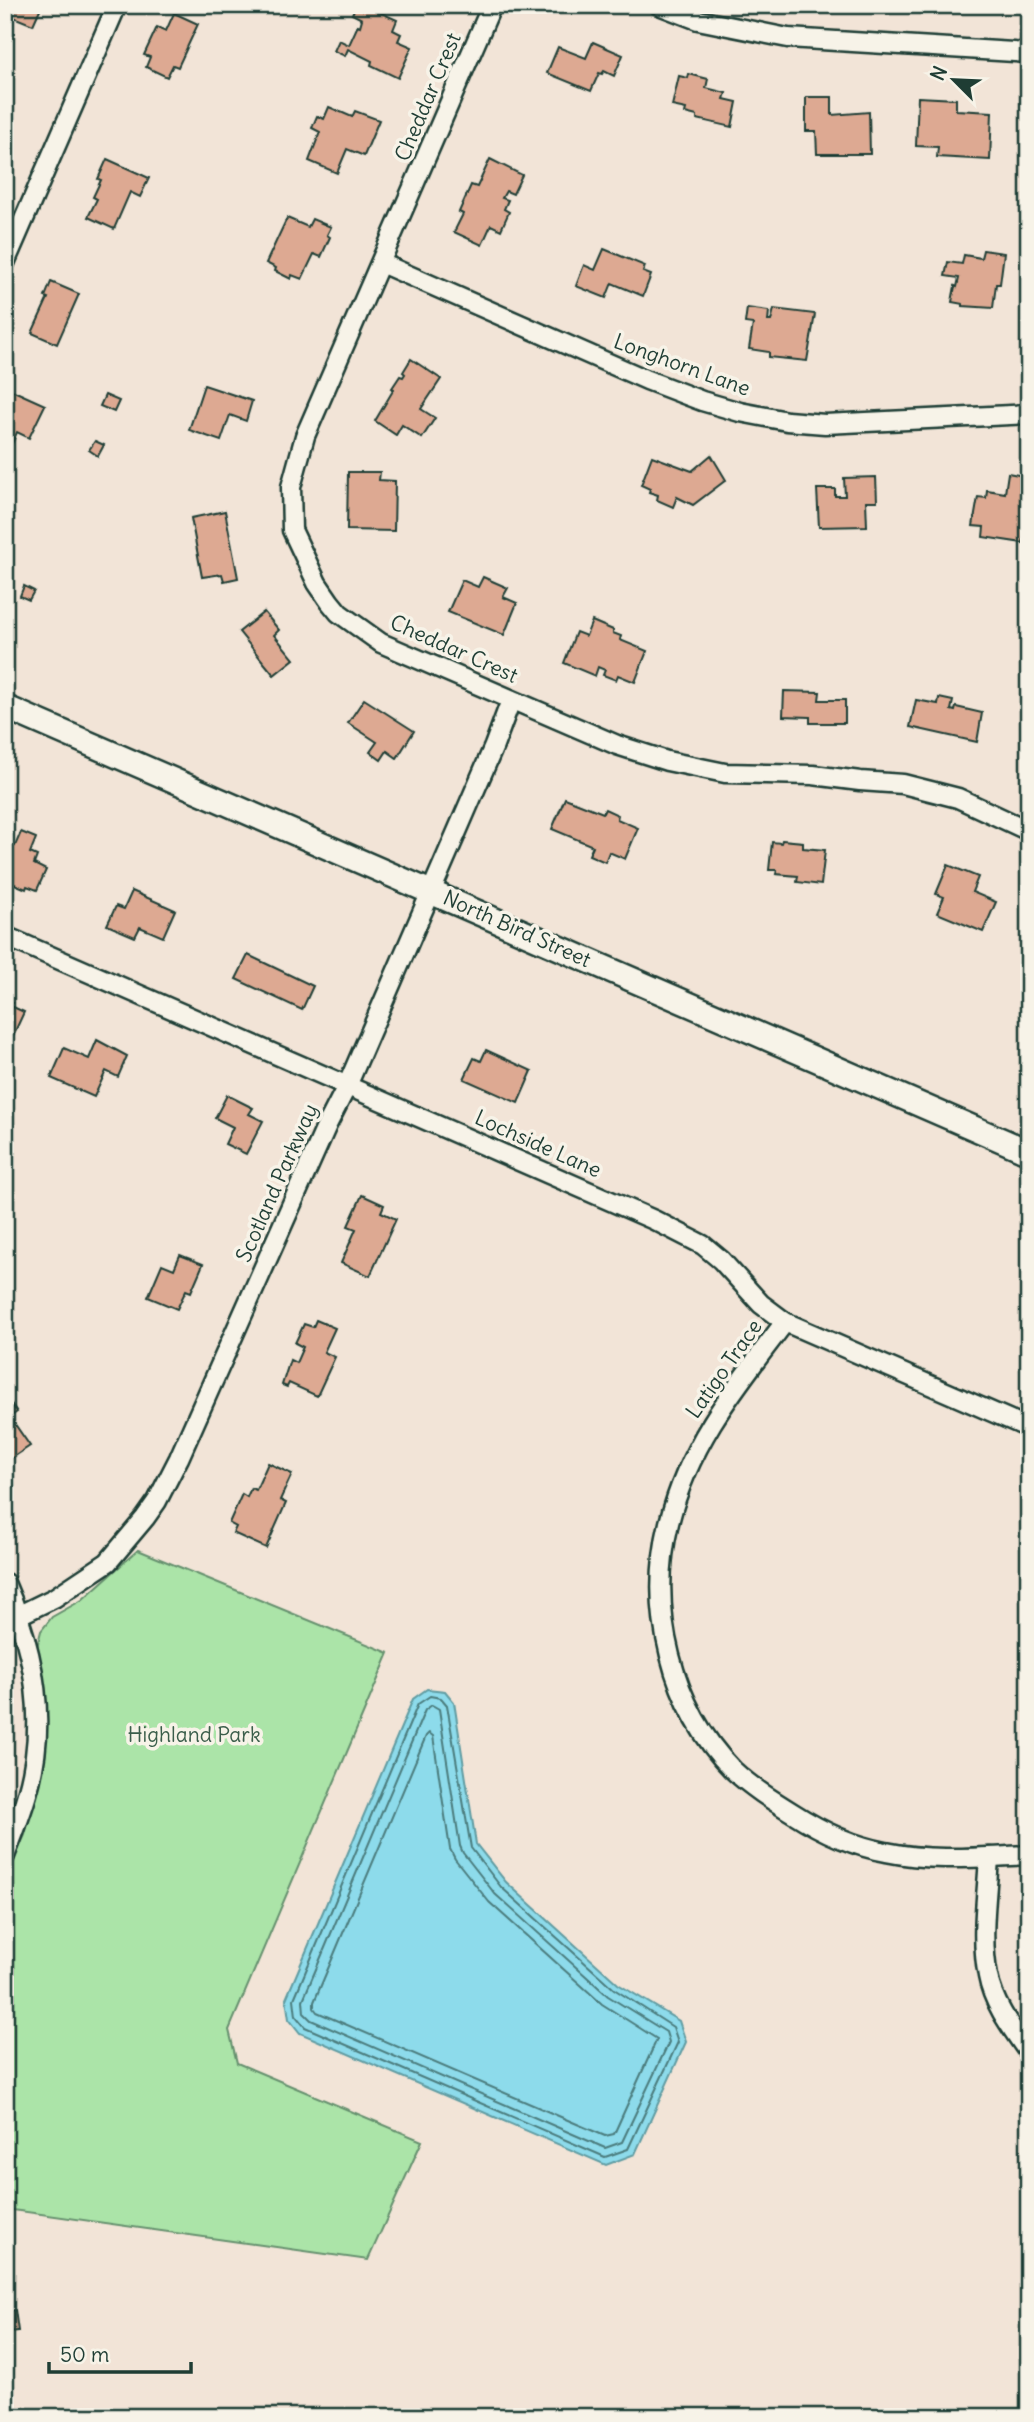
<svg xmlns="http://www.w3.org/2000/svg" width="1034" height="2422" font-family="Delius,sans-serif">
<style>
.green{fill:#abe4a8;stroke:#65906e;stroke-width:2}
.water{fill:#8ddbeb;stroke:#619ca2;stroke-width:2}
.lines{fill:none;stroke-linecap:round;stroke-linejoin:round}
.shore{stroke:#4b7c7d;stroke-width:2}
.building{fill:#dda992;stroke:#1f3d34;stroke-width:2}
.minor-casing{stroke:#1f3d34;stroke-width:23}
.tertiary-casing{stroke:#1f3d34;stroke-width:28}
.minor{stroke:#f7f3e8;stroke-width:18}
.tertiary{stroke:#f7f3e8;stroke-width:23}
.labels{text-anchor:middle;stroke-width:7;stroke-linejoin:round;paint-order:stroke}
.street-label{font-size:21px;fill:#1f3d34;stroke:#f7f3e8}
.park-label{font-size:21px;fill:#3b5e4b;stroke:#f7f3e8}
</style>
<rect width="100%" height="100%" fill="#f2e4d7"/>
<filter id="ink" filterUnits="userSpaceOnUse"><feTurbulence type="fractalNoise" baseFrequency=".0143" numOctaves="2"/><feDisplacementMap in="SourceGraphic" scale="14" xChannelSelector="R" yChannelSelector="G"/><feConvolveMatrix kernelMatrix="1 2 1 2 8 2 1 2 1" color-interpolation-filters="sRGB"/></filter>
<g filter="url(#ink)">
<path class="green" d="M138,1550L389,1653L229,2030L237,2063L422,2141L368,2260L5,2209V1879L25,1835L46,1752L45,1687L37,1647L41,1631L52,1617L82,1600Z"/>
<path class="water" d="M427,1689L445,1691L454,1702L476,1844L506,1882L618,1984L679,2021L686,2042L635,2154L606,2165L300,2033L289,2019L286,1999L413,1699Z"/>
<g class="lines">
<g class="shore">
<path d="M430,1696L441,1698L447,1705L471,1848L501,1887L614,1989L673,2027L678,2042L628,2149L605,2157L305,2027L296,2016L294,1999L418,1704Z"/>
<path d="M432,1705L439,1709L460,1846L463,1853L495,1894L608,1996L666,2032L669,2042L622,2142L605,2148L311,2020L304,2013L303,2000L425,1710Z"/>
<path d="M429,1733L433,1736L450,1849L455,1859L489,1902L602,2004L657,2039L614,2134L605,2136L317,2012L314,2008V2002L426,1736Z"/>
</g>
</g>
<g class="building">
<path d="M9,5H46L45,8L41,7L33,25L6,14Z"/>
<path d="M356,5H364L397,20L393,30L401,34L398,41L412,47L398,78L371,65L372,61L348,49L345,56L334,51L339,40L349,45L358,25L360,26L362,19L352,14Z"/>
<path d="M174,13L198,24L178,67L173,65L167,77L146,67L150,57L144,55L157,27L166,31Z"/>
<path d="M593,42L623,55L614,76L604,71L602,74L599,73L591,91L547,73L558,47L586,58Z"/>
<path d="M689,74L708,79L706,88L726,93L724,99L737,102L732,127L697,119V116L685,113L686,109L672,106L679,76L688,78Z"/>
<path d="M806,97H832V115L869,112L870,154H817L816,131H806Z"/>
<path d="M918,97L956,99V110L992,112L990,160L937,157L938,147L916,146Z"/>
<path d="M329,107L352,117L355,111L379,120L364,156L347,149L337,173L309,161L320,132L312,128L317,116L324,119Z"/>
<path d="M107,159L149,178L140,197L130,192L114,229L88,217L97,199L93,197L101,180L98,179Z"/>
<path d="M490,159L522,175L513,194L506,191L502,198L508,200L504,209L509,212L501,230L491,225L482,245L454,232L463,214L459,212L471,185L477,187Z"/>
<path d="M287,218L308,227L312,219L331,227L327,235L330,237L321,257L314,254L302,279L292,275L291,279L275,271L276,268L266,263Z"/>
<path d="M604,249L645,266L643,272L651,275L643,296L612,283L606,298L576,286L584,265L595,270Z"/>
<path d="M983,250L1004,253L1000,284H996L993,308L963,306V304L952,302L955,286L957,287L959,278L945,276L948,262L962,264L964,255L981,258Z"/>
<path d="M51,282L79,294L57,344L32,333L48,298L45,297Z"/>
<path d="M747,308L769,311L768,321H771L774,309L815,314L807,361L769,357V352L749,349L753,324L745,323Z"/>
<path d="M411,359L441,379L421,409L435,418L422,438L402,425L396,435L375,421L394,389L392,388L400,376L403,377L405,374L403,372Z"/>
<path d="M204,385L252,401L246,421L230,415L221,441L189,430Z"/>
<path d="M5,387L45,405L29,438L17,432L8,453L5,452Z"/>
<path d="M105,395L119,401L114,412L100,406Z"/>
<path d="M95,441L104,445L98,456L89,450Z"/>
<path d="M711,455L726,480L693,505L677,497L673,507L657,500L658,495L649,492L650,489L641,485L652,456L692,471Z"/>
<path d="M348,472H380L379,480L395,481L394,531L347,530Z"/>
<path d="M1008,473L1029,477V506L1023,543L983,537L984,527L973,526L978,497L986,498L987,490L1005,493Z"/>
<path d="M876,477L877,501H866L867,526L819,527L817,489H835V496H845L844,478Z"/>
<path d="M225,511L238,578L224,581L222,574L202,577L191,518Z"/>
<path d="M483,577L508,588L503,597L517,603L504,635L448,612L462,580L478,587Z"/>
<path d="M24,586L34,591L29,600L20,596Z"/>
<path d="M264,612L279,630L274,635L294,659L274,675L239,632Z"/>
<path d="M592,621L613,630V633L621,636L620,640L647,651L635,682L618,675L616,680L603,675L605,670L598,667L595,676L564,663L576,632L586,636Z"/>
<path d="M784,691L820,692L819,700H845V723H810V717L783,716Z"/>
<path d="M939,698L953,701L951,710L955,711L956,707L982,713L977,742L910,727L916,700L938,704Z"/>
<path d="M364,699L414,731L397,758L387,751L381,760L370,752L377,742L348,723Z"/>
<path d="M565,798L603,813L605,809L618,815L617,819L638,828L625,859L609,852L605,862L589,855L593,846L552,829Z"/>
<path d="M21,832L36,838L30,853L37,856L34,864L46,870L37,890L27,886L26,889L5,880V841L15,846Z"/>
<path d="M782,840L803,842V848L825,850L821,885L797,882L798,876L776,874L777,870H769L772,842L781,843Z"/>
<path d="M948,865L978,877L972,892L996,902L983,932L937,913L944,897L936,894Z"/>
<path d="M132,891L175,910L163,937L140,927L135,937L107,925L116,906L124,909Z"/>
<path d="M248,955L313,986L302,1010L236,979Z"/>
<path d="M5,999L13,1003L11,1006L24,1012L12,1038L5,1035Z"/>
<path d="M97,1040L127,1056L118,1077L106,1071L94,1097L51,1078L64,1048L89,1059Z"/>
<path d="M486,1050L532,1071L518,1103L464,1079L474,1058L481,1061Z"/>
<path d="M227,1095L253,1108L249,1114L263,1121L246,1154L225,1144L233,1127L215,1118Z"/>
<path d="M362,1195L384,1205L381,1212L396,1219L370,1276L341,1263L356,1229L348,1226Z"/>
<path d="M180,1255L203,1264L191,1292L186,1290L177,1309L148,1297L162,1264L174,1269Z"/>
<path d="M316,1320L335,1328L324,1352L335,1357L317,1396L289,1383L287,1387L282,1385L290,1360L296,1363L303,1347L295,1343L304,1324L313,1327Z"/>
<path d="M10,1402L17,1412L10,1417L30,1446L6,1462L5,1405Z"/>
<path d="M268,1463L292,1474L280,1500L286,1503L266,1548L233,1533L236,1527L229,1523L242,1494L247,1497L251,1488L256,1490Z"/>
<path d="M15,2310L18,2331L8,2332L13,2373L5,2374V2311Z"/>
</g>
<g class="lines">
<defs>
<g id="minor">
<path d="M492,5L305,436L291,487L292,530L317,583L330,602L339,613L381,643L617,745L667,761L725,773L813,775L860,781L903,784L958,798L1029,831"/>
<path d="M659,5L698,20L788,38L1029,53"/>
<path d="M5,263L117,5"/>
<path d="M381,263L647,380L702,401L740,412L787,421L825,424L1029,414"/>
<path d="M5,936L654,1220L703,1245L721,1260L761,1304L785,1322L1029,1428"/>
<path d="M785,1322C736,1386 689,1443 669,1523C648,1609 671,1707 733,1770C751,1787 772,1800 793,1813C821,1831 853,1846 886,1852C933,1862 981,1857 1029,1855"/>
<path d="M5,1583C34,1649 48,1723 27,1794C21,1815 13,1835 5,1856"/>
<path d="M5,1622L54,1598L108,1562L145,1518L157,1501L179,1458L327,1125L347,1086L494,746L511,700"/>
<path d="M989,1857C987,1896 980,1937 988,1976C993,2004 1013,2030 1029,2053"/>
</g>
<path id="tertiary" d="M5,707L1029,1152"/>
</defs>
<use href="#minor" class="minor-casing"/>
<use href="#tertiary" class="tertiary-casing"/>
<use href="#minor" class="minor"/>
<use href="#tertiary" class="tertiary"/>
</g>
</g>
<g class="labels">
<g class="street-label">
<text transform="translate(428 97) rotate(-67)" y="7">Cheddar Crest</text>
<text transform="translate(682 365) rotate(20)" y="7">Longhorn Lane</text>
<text transform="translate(454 649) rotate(24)" y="7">Cheddar Crest</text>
<text transform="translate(517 929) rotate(24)" y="7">North Bird Street</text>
<text transform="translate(538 1144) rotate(24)" y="7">Lochside Lane</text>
<text transform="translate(277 1183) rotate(-66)" y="7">Scotland Parkway</text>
<text transform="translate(724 1369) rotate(-55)" y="7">Latigo Trace</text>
</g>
<g class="park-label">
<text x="194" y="1742">Highland Park</text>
</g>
</g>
<rect width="1034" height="2422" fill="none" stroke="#f7f3e8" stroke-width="28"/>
<rect x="14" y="14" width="1006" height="2394" fill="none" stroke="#1f3d34" stroke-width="2.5" filter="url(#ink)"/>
<g transform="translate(954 80) rotate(294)" stroke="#f7f3e8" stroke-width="5" paint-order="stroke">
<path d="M0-5L12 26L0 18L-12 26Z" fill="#1f3d34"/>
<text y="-10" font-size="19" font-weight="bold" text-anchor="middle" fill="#1f3d34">N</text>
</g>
<path d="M49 2362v10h142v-10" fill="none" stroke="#1f3d34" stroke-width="3.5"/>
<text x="60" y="2362" font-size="21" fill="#1f3d34" stroke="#f7f3e8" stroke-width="5" paint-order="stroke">50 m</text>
</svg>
